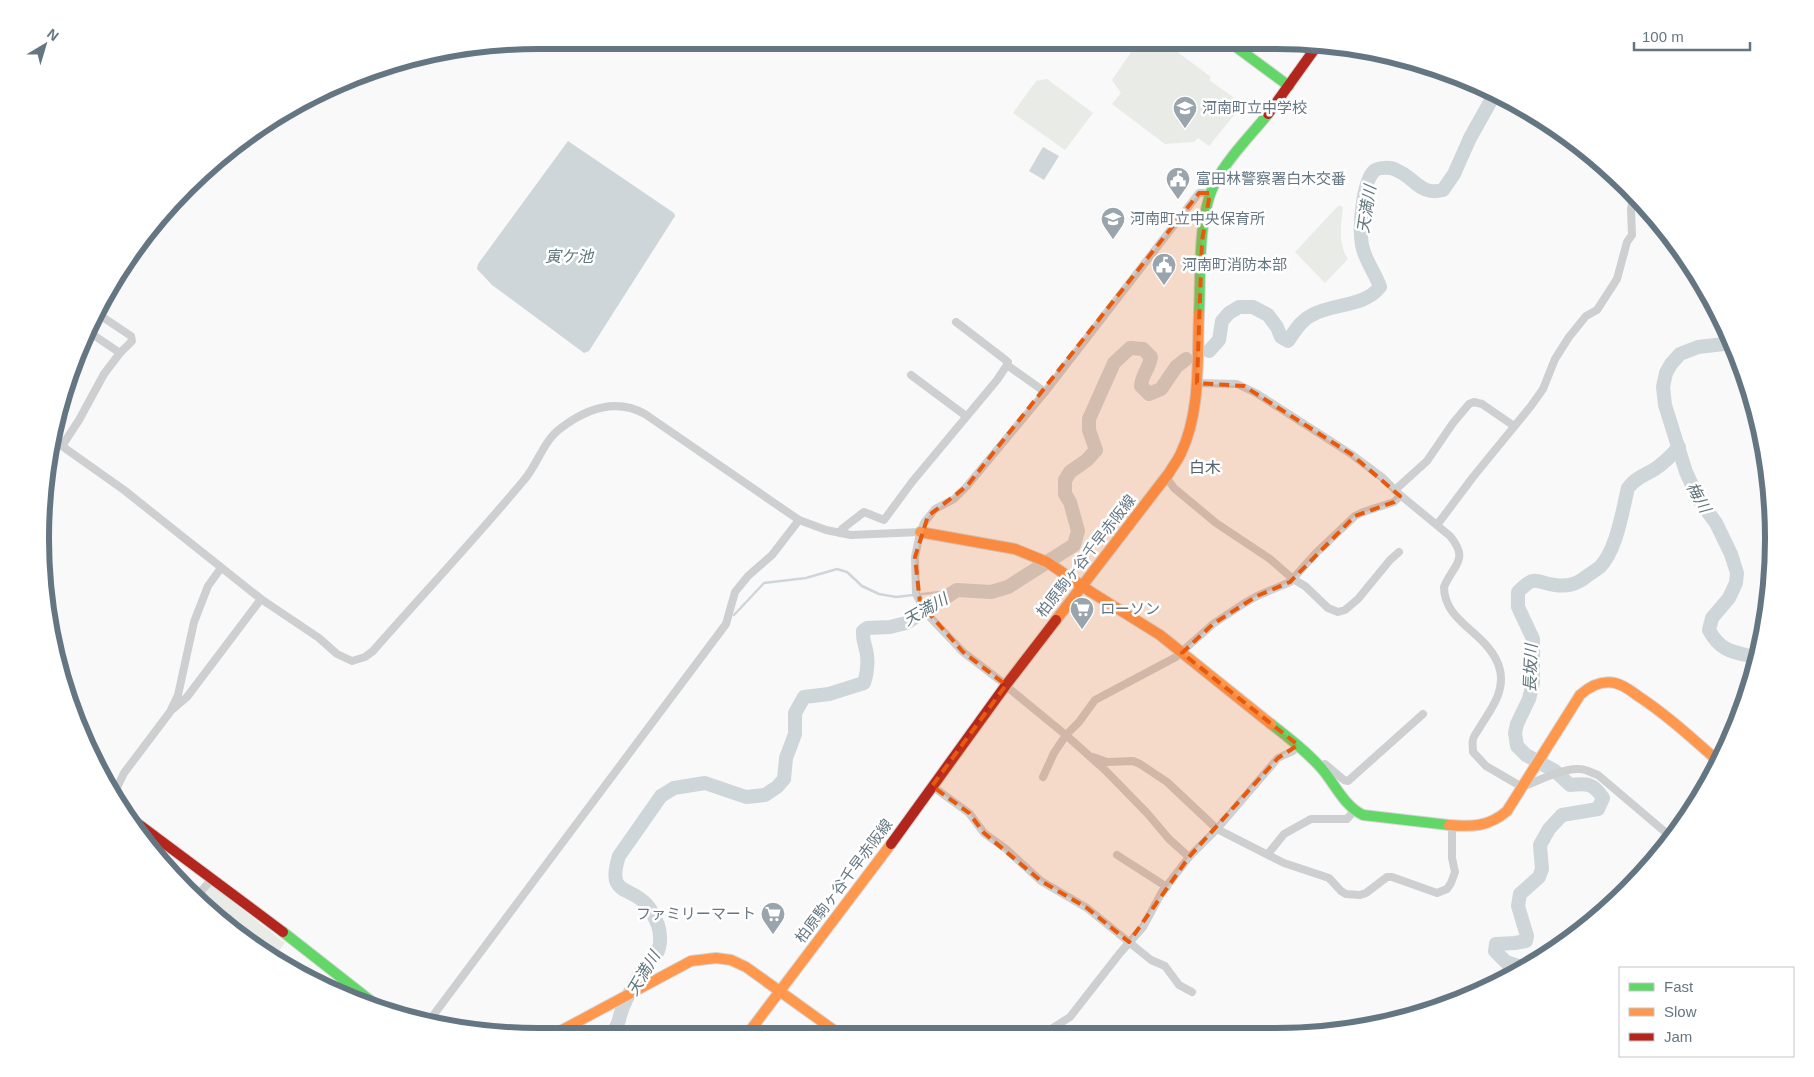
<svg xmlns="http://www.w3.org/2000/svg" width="1814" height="1077" font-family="Arial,'Noto Sans JP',sans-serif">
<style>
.green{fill:#e8ebe6}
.water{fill:#ced6d9}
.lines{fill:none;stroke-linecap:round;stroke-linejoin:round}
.stream{stroke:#ced6d9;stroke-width:2.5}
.river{stroke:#ced6d9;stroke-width:14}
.fast-casing{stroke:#d5d6d7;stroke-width:12}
.slow-casing{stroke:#d5d6d7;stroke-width:12}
.jam-casing{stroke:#d5d6d7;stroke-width:12}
.street{stroke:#cecfd0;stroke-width:8}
.fast{stroke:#63d668;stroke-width:10}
.slow{stroke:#ff974d;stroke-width:10}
.jam{stroke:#b3261e;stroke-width:10}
.marked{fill:#e8590c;fill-opacity:0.2;stroke:#e8590c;stroke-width:4;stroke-dasharray:10 6;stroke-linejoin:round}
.labels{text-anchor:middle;stroke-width:5;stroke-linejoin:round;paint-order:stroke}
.poi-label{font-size:15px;fill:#657683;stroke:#fff;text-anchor:start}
.street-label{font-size:15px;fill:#657683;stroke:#fff}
.water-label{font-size:16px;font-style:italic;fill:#60757c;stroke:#fff}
.neighbourhood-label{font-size:16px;fill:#57646e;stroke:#fff}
.rim{fill:none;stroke:#657683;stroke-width:6}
</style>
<rect width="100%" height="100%" fill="#f9f9f9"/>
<g class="green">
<path d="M1138,42H1164L1211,77L1209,80L1237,100L1229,109L1235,114L1209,146L1198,138L1194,142L1165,144L1112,104L1121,93L1112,80Z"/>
<path d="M1047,79L1093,113L1065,150L1013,113L1036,81Z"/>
<path d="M1339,205L1343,207C1341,224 1338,245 1348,259L1325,283L1295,252Z"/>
<path d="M211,885L285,943L273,959L261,953L199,902Z"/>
</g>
<g class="water">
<path d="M568,141L674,213L675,216L589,351L584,353L492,285L477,269L478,264Z"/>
<path d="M1043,147L1059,156L1044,180L1029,171Z"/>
</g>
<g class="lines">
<path class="stream" d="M734,615L764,583L806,578L837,569L847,572L862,586L879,594L896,597L957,590"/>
<g class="river">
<path d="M1733,343L1698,347L1680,354L1671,364L1666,373L1663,387L1665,405L1686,472L1699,500L1716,523L1731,554L1737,573L1736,583L1729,598L1712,618L1709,630C1721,653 1736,652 1758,658"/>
<path d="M1209,351L1219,340L1222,321L1229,313L1239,307H1253L1268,315L1277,327L1281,337L1288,341C1295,331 1301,320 1312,315C1334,303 1364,307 1380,287C1375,272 1365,261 1362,245C1359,229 1362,183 1374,171C1378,167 1391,167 1396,170C1415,177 1419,196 1443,190L1454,174L1470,138L1494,95"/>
<path d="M1527,969L1506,962L1495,951L1496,944L1515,943L1526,941L1527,936L1518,906L1520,894L1539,877L1542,869L1540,845L1549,829L1562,815L1598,809L1603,798C1593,783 1587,783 1570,785L1555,771L1526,755L1517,746L1515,733L1517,724L1529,699L1533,683V639L1518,607V592C1536,574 1534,582 1555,585C1568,587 1577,584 1587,576C1591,573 1596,570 1600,567C1617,549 1622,512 1628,488C1635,478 1645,475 1655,469C1664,463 1671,456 1679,447"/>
<path d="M1503,980L1513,965"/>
<path d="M603,1036C621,1030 617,1021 623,1007C628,994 636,981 643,969C648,962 657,957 659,948C661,942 660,931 658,925C655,919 652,910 647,905C630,885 606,897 619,856L661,796L674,788L705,783L746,797L765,795L777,787L784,779L786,758L795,734V713L804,697L829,694L864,683C867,674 868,664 867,655C866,646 862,640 863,631L867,628L890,627L906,623L957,590L991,592L1008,587L1074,545L1078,531L1070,502L1065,494V480L1070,472L1087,460L1096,450L1089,430V419L1114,363L1130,348L1143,349L1151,357C1149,369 1142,374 1141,386L1149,394L1161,389L1176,367L1186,359"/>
</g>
<defs>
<g id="fast">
<path d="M1228,41L1289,86"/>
<path d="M1199,314C1201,275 1197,216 1216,181C1228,158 1251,135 1268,114"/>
<path d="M1271,724C1289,738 1307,752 1322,769C1335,784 1344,806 1363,815L1449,825"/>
<path d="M283,932L385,1012"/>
</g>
<g id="slow">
<path d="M920,532L1015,549L1047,562L1091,592L1160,635L1271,724"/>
<path d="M1056,620L1169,473C1173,466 1178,460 1181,453C1201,411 1197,360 1199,314"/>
<path d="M1449,825C1471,827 1489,827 1507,811L1580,695C1590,686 1601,680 1615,683C1624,685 1631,691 1638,696C1667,715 1693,739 1719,762"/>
<path d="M551,1036L691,961L716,958L731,960L746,967L842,1036"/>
<path d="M746,1036L891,844"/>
</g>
<g id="jam">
<path d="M1268,114L1319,43"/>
<path d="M125,814L283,932"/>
<path d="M891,844L1006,685L1056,620"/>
</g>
</defs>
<use href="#fast" class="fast-casing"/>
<use href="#slow" class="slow-casing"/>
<use href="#jam" class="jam-casing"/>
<g class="street">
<path d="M956,322L1003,358L1008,362L1007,365L1045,392"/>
<path d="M89,332L120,353"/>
<path d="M911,375L966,416"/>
<path d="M1197,383L1237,384L1256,393L1351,454L1383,478L1399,494L1450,536C1470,560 1453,565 1444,587C1444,624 1491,633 1500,670C1505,692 1491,709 1480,727C1478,731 1473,736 1473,740C1472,743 1473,748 1473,752L1486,766L1522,787C1538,781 1563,768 1579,769C1586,769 1592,773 1598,775L1671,837"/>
<path d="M52,439L124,490L261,599L319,638L337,654L352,661L365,657L373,651C423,594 475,539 524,480C538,464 543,441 561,428C586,409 616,398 645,414L799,520L826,530L851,535L920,532"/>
<path d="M62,446L79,420L104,374L120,353L132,341L131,336L98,314"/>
<path d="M1166,477L1174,488L1216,523L1270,559L1293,579L1305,586L1328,608L1338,612L1345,610L1358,599L1390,560L1399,552"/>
<path d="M1395,490L1427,461L1453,423L1469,404L1474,402L1482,404L1514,426"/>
<path d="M1437,525L1473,477L1531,406L1543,389L1555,359L1569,337L1586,316L1597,310L1617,279L1627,242L1632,235L1631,209L1633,197"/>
<path d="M841,533L842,529L864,512L884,520L912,482L997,380L1007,365"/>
<path d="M173,709L187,697L261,599"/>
<path d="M1093,757L1107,762L1133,761L1140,764L1167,782L1217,829L1284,863L1329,878L1341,891L1346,894L1360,895L1366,893L1387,877H1392L1437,893L1447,889L1451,883L1455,872L1452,858V826"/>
<path d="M1320,766L1325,764L1344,780L1348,781L1423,714"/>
<path d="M1043,777L1054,753L1066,735L1079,722L1095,700L1176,657L1213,624L1243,604L1257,596L1290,582L1316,553L1355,516L1363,512L1394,502L1400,496"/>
<path d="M932,786L969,813L984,833L1006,849L1041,881L1087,908L1151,960L1165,966L1179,985L1192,992"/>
<path d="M113,796L124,773L170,712L178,695L194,622L208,586L221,568"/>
<path d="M1268,854L1284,834L1311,819H1347L1354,811"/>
<path d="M1117,855L1167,887"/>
<path d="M1189,857L1169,839L1147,813L1105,770L1067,736L1011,690L1006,685L963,652L926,613L916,594L915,557L920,533L924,523L935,509L954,499L967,486L1045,392L1199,193H1210"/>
<path d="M195,898L212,879"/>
<path d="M429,1021L726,624L735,592L748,576L772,555L799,520"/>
<path d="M1046,1036L1048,1031L1070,1017L1120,953L1143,927L1162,892L1189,857L1217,829L1278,758L1293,751L1298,745"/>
</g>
<use href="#fast" class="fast"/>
<use href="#slow" class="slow"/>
<use href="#jam" class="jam"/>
</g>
<path class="marked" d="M1199,193H1210L1202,241L1197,383L1244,386L1351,454L1400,496L1394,502L1355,516L1290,582L1257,596L1213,624L1182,653L1298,745L1278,758L1189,857L1129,942L1087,908L1041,881L984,833L969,813L932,786L1006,685L963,652L920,603L915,557L928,516L967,486Z"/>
<defs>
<symbol id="school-pin" viewBox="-11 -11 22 30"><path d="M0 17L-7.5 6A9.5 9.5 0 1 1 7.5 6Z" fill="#99a4ac" stroke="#fff"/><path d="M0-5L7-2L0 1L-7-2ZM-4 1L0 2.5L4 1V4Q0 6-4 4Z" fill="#fff"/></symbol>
<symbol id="civic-pin" viewBox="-11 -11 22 30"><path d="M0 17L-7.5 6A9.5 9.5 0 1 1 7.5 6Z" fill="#99a4ac" stroke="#fff"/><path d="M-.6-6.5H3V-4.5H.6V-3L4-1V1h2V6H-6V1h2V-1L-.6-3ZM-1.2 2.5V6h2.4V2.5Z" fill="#fff"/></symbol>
<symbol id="supermarket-pin" viewBox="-11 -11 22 30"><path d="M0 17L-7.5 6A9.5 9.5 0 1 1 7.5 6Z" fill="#99a4ac" stroke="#fff"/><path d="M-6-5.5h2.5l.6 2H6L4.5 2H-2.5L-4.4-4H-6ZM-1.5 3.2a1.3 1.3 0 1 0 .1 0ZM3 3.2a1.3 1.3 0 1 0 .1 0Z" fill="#fff"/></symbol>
</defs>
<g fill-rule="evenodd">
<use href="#school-pin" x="1171" y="94" width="28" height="38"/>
<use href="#civic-pin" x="1164" y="165" width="28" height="38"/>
<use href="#school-pin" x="1099" y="205" width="28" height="38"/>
<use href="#civic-pin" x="1150" y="251" width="28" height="38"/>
<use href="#supermarket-pin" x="1068" y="595" width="28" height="38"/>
<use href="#supermarket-pin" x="759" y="900" width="28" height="38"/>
</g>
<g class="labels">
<g class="poi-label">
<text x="1202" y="113">河南町立中学校</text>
<text x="1196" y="184">富田林警察署白木交番</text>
<text x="1130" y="224">河南町立中央保育所</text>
<text x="1182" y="270">河南町消防本部</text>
<text x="1100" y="614">ローソン</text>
<text x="756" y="919" text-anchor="end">ファミリーマート</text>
</g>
<g class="street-label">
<text transform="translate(1086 556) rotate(-52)" y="5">柏原駒ヶ谷千早赤阪線</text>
<text transform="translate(844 881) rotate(-53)" y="5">柏原駒ヶ谷千早赤阪線</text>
</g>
<g class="water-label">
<text transform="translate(1366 209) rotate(-81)" y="6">天満川</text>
<text x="569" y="262">寅ケ池</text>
<text transform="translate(1699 497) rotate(61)" y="6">梅川</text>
<text transform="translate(925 609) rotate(-29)" y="6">天満川</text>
<text transform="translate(1530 668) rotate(-88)" y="6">長坂川</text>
<text transform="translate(643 973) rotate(-59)" y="6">天満川</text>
</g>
<g class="neighbourhood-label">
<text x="1205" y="473">白木</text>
</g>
</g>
<path d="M0 0H1814V1077H0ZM538 49H1276A489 489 0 0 1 1765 538V539A489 489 0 0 1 1276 1028H538A489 489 0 0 1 49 539V538A489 489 0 0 1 538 49Z" fill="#fff" fill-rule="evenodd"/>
<path class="rim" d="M538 49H1276A489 489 0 0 1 1765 538V539A489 489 0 0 1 1276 1028H538A489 489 0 0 1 49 539V538A489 489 0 0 1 538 49Z"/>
<rect x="1619" y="967" width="175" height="90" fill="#ffffff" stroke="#c1c8cd"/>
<rect x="1629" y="983" width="25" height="8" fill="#63d668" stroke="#c1c8cd"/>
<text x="1664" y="992" font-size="15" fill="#657683">Fast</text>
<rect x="1629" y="1008" width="25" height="8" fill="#ff974d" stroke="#c1c8cd"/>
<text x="1664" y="1017" font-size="15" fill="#657683">Slow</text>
<rect x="1629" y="1033" width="25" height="8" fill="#b3261e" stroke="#c1c8cd"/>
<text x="1664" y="1042" font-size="15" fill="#657683">Jam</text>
<g transform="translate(45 45) rotate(38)" stroke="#ffffff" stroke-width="4" paint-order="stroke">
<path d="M0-4L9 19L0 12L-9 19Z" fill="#657683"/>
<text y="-8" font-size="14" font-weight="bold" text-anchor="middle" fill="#657683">N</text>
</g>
<path d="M1634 42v8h116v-8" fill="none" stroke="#657683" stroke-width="2.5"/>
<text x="1642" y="42" font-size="15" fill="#657683" stroke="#ffffff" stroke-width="4" paint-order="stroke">100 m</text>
</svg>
